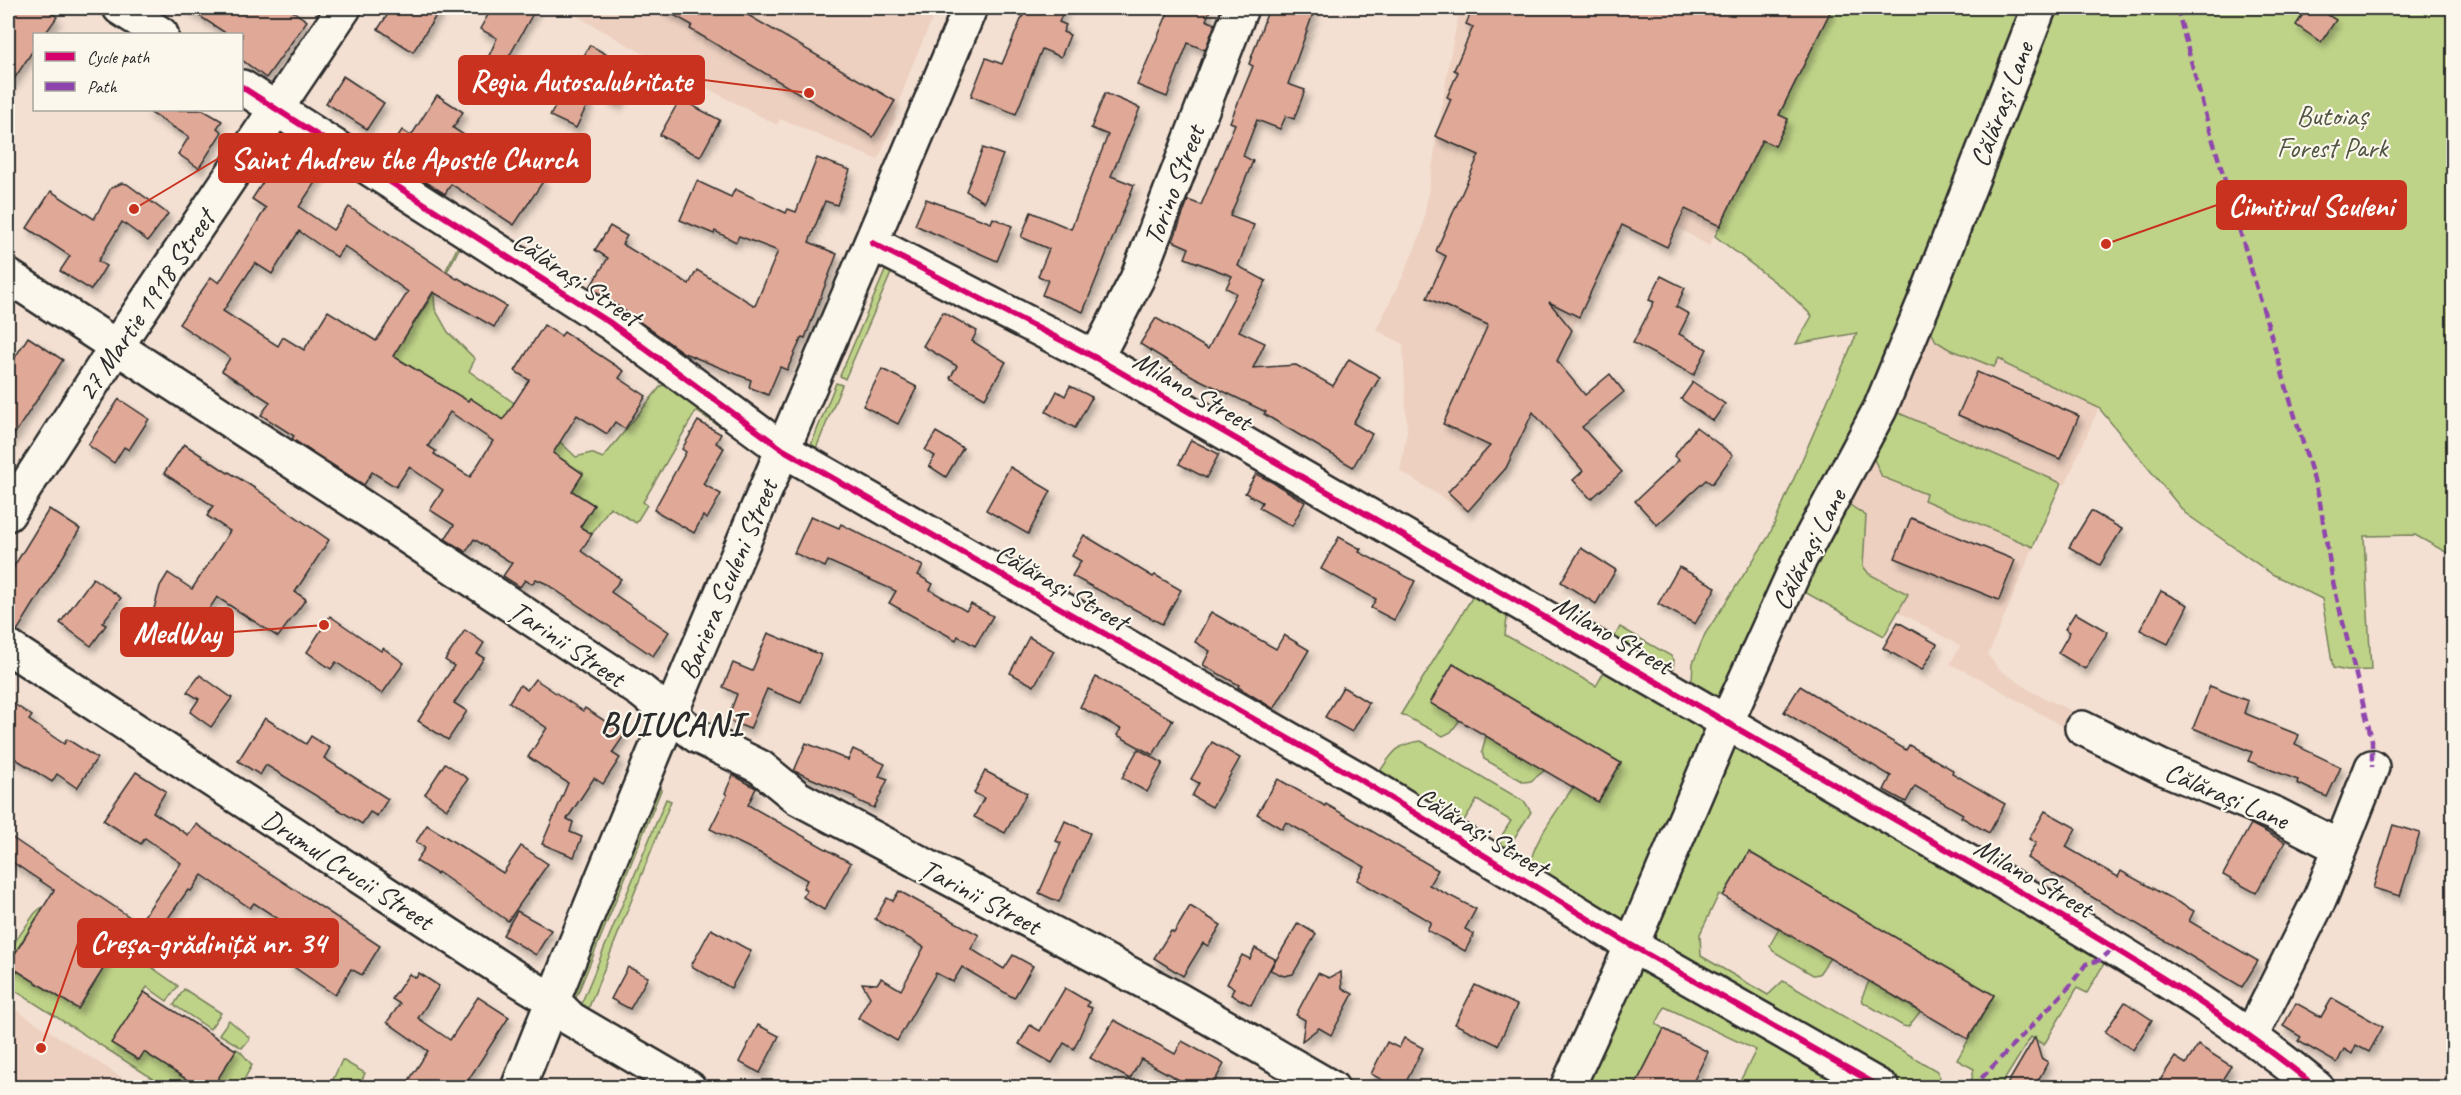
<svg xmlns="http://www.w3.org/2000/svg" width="2461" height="1095" font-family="Caveat,sans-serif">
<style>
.built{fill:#edd0c0}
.green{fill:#bfd388;stroke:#757f5a;stroke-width:1.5}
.building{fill:#e0a997;stroke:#2b2b2b;stroke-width:1.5;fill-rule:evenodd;filter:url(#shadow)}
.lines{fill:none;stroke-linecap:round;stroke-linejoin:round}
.minor-casing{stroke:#2b2b2b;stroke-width:38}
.major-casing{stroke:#2b2b2b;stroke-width:38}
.minor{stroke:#fbf7ec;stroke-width:33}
.major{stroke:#fbf7ec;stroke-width:33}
.quiet{stroke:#8e44ad;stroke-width:4.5;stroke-dasharray:9 4.5;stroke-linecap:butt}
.cycleway-casing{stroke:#fbf7ec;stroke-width:10}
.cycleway{stroke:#d6006c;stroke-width:6}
.labels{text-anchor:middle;stroke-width:4.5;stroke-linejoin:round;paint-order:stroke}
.street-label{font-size:28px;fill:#2b2b2b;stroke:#fbf7ec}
.park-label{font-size:28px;fill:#505542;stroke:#fbf7ec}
.district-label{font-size:34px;font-weight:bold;letter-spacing:1.5px;fill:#2b2b2b;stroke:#fbf7ec}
.leader{fill:none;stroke:#c8321e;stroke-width:2}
.callout-dot{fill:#c8321e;stroke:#fbf7ec;stroke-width:2}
.callout{fill:#c8321e;stroke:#c8321e;stroke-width:2}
.callout-label{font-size:30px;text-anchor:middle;font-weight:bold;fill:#fff}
</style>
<defs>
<filter id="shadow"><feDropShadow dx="3.5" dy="6" stdDeviation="3" flood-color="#0004"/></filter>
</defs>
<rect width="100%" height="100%" fill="#f3e0d2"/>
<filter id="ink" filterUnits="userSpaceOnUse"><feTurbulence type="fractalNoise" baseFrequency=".0167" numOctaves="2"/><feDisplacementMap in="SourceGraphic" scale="12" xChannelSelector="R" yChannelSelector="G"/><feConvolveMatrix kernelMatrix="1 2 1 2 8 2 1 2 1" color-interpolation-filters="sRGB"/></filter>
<g filter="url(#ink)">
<g class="built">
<path d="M563,8H937L910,71L895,115L896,118L878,160L780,119L777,125L672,70Z"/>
<path d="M1460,8L1470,13L1473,8H1832L1779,114L1788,119L1775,146L1762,140L1709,246L1677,227L1656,241L1622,226L1506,468L1466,512L1400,471L1407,432L1403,344L1376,330L1403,276L1422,231L1449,62Z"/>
<path d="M1928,326L1935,340L2110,382L2065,485L2060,484L1988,655L1999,669L2034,693L2099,724L2070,731L1983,680L1950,664L1960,646L1899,612L1884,636L1804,591L1874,459Z"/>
<path d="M13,1008L123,1078L134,1087H8V1017Z"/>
</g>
<g class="green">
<path d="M1832,8H2024L1894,346L1723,696L1716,698L1700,691L1692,680L1693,663L1705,634L1769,536L1857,333L1796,344L1812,316L1788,292L1715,236L1762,140L1775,146L1788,119L1779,115Z"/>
<path d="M2052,8H2453V556L2415,535L2364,536L2371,670L2347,671L2333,668L2322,599L2272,574L2185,513L2099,408L2005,364L2004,361L1999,358L1994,367L1947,348L1936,341L1928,326Z"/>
<path d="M462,243L434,297L435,309L448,332L475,359L469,371L534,417L576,457L591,453L603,458L661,386L667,384L746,443L696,411L643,502L647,505L636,523L610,507L592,534L580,527L594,505L571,492L583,473L470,398L461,411L452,392L399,359L394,365L390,350C420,323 441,281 459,244Z"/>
<path d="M885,271H892L845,379L840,376Z"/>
<path d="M836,383L842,385L815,451L811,445Z"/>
<path d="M1894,411L2061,483L2033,547L1924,500L1926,494L1882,477L1874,459Z"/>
<path d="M1850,505L1866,516L1863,566L1869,574L1908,594L1884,636L1803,591L1750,709L1745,708L1836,513Z"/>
<path d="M1476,591L1508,609L1505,635L1596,686L1608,665L1711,730L1628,921L1620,922L1531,867C1528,847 1562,805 1573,787L1598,802L1621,763L1453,664L1431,701L1460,720L1451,732L1443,736L1401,714Z"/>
<path d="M1620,627L1671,656L1674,660L1673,668L1666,672L1612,641Z"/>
<path d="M1486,736L1545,770L1531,781L1524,782L1484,759L1482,752Z"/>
<path d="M1421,741L1525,802L1531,812L1513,840L1504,847L1497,843L1511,821L1477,800L1463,822L1377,776C1391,755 1395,744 1421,741Z"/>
<path d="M1734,745L2106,960L2087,993L2077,988L2044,1045L2031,1037L2000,1087H1970L1974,1069L1957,1060L1994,995L1749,852L1723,896L1719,894L1700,934L1701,956L1768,995L1783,981L1937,1071L1944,1087L1907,1088L1648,941Z"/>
<path d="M656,782L661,790L573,1005L571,993Z"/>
<path d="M666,799L671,801L587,1012L580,1007Z"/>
<path d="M41,908L57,911L73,941L36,919L8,964V952L35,913Z"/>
<path d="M1779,929L1830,958L1819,974L1813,975L1773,951L1770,945Z"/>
<path d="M95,933L137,957L178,986L167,1001L147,987L112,1043L138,1060L144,1052L200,1087H166L8,986V965L78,1009L107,963L84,948Z"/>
<path d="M1641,971H1653L1859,1087L1768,1088L1759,1083L1756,1087H1737L1756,1050L1665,1007L1656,1024L1664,1029L1634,1087L1584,1088L1635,976Z"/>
<path d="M1869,981L1920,1012L1908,1027L1903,1026L1863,1002L1862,997Z"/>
<path d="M184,989L221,1013L210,1029L174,1005Z"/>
<path d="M229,1020L250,1038L242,1048L219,1034Z"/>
<path d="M236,1049L240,1051L252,1065L240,1087L212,1088Z"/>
<path d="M342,1060L365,1073L359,1087L330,1086Z"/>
</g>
<g class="building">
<path d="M8,8H44L57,17L45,34H34V49L8,88Z"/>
<path d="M187,8H288L307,21L266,78L242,60V34H227Z"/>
<path d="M392,8H441L413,52L378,29Z"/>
<path d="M492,8H536L492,87L478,80L497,38L480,29Z"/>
<path d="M661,8H736L895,101L873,137L690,29L692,25Z"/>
<path d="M1026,8H1065L1059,22L1066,25L1063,32L1070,35L1061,57L1042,49L1016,114L971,96L986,58L1002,64Z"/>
<path d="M1170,8H1211L1206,20L1215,24L1205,50L1188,43L1167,97L1137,85Z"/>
<path d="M1269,8H1315L1288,84L1305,90L1294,119L1286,116L1280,129L1257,120L1243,156L1253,161L1230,216L1254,225L1238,266L1266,281L1239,331L1265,343L1253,368L1296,365L1333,386L1349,359L1380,377L1353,423L1372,434L1353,467L1264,414L1266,412L1194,377L1140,344L1156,318L1208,349L1236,293L1226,288L1232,276L1185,258L1189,248L1173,241L1188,200L1201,205L1235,124L1230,122L1253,66L1249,64Z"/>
<path d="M1473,8H1832L1779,115L1788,119L1775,146L1762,140L1720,226L1685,209L1667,247L1622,225L1579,317L1549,302L1572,330L1557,361L1585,395L1610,374L1624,392L1582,427L1622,472L1591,499L1573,480L1583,471L1533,412L1506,468L1468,511L1448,492L1490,446L1443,424L1488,325L1427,298L1446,256L1436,251L1479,155L1435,136L1451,99L1447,97L1458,72L1454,70L1473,27L1466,24Z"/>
<path d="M2307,8H2317L2336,20L2321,42L2296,25Z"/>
<path d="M590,45L635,71L617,104L594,91L576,128L550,116Z"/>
<path d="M343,76L384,103L367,129L326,103Z"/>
<path d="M1105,93L1140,108L1111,176L1134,185L1083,312L1042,295L1048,280L1038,276L1049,249L1021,237L1031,212L1071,229L1108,135L1091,128Z"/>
<path d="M437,95L463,112L453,128L516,169L523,157L542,169L538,176L544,180L514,225L451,184L445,194L385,156L402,130L411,136Z"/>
<path d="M680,99L720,120L700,157L660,135Z"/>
<path d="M146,110H203L222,121L217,128L222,132L199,168L178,154L189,137Z"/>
<path d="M983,148L1003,155L984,202L966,191Z"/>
<path d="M310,153L327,164L299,207L333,230L349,207L457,279L458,278L506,306L494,327L433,292L393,356L468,401L470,398L503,420L529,380L515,371L544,325L561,336L564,332L624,371L619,378L646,396L625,429L615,422L607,434L577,415L553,453L583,474L572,491L594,505L580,527L592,534L581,551L621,579L611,592L669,632L653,656L545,583L536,579L532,584L525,580L520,587L503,576L512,563L474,539L466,552L445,539L454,525L430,510L443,490L409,467L396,487L372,472L364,485L292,439L294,436L261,415L270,402L222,371L230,358L179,324L211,277L219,283L266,208L252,199L278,159L299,171ZM299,231L337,257L344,246L408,292L376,341L328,311L304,350L283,337L278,346L223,311L255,263L272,274ZM450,412L493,441L470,477L434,454L436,451L428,446Z"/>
<path d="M817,158L850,170L837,205L825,201L809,242L837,254L805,338L802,337L787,370L780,367L768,395L749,387L751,380L684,353L590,287L608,258L595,250L610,226L627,236L622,244L689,284L697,270L755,306L778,251L739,236L736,242L715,231L714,234L680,220L697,181L731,197L735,189L786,213L788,209L796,212Z"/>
<path d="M122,183L127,184L168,214L148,241L122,222L98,261L106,266L91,290L60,271L70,256L27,228L51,191L94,219L111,188Z"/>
<path d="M926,199L991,223L993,218L1012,226L997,261L915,225Z"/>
<path d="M1661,276L1685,288L1676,307L1689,314L1679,334L1707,349L1694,375L1633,343L1654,302L1649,300Z"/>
<path d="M943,312L977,331L972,341L1006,362L985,398L950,378L957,366L923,346Z"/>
<path d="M28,337L63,360L8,444V368Z"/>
<path d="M882,369L917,387L898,424L863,406Z"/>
<path d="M1977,372L2079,416L2060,459L1958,415Z"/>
<path d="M1693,382L1725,404L1713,421L1681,399Z"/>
<path d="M1070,386L1092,397L1075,428L1046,412L1057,391L1065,396Z"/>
<path d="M119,399L149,419L129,450L124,447L114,463L88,445Z"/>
<path d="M698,421L721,434L716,443L724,448L703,484L721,494L707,519L703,516L694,533L654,510L686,452L682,449Z"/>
<path d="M1696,427L1733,455L1712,484L1706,480L1657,525L1635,501L1679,460L1674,456Z"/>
<path d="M936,432L963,448L946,477L929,466L935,456L925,450Z"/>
<path d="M1191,440L1219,454L1206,478L1179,464Z"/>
<path d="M184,444L228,473L229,472L253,487L329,540L295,592L306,599L278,637L217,597L192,635L177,625L165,628L151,620L160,586L168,573L192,589L230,531L207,516L213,506L164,473Z"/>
<path d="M1010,467L1051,491L1028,534L986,510Z"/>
<path d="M1256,474L1272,482L1305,502L1292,526L1259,508L1262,502L1245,493Z"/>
<path d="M49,509L80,529L17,631L8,629V576Z"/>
<path d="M2091,511L2122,529L2100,565L2069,547Z"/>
<path d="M811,516L839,528L841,524L923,566L918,575L933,584L930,590L966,611L971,604L993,616L975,646L958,636L956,640L889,603L896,591L828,561L825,567L794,553Z"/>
<path d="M1911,518L2015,560L1999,600L1895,558Z"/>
<path d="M1084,535L1153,577L1155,575L1181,590L1162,624L1072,576L1081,561L1072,556Z"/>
<path d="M1339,537L1361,549L1359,552L1415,581L1394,620L1371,608L1376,599L1321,569Z"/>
<path d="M1581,548L1616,570L1596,604L1561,582Z"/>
<path d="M1679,567L1716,587L1695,624L1658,604Z"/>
<path d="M93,578L121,598L102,623L106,625L91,646L60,623Z"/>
<path d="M2161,591L2188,605L2168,644L2140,630Z"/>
<path d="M1211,612L1276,649L1284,635L1309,650L1274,709L1238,687L1239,685L1203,665L1210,651L1195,642Z"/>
<path d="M2075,613L2108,632L2085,669L2058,653L2070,632L2065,629Z"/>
<path d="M330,616L381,651L383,648L404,663L382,694L336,662L331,669L307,652Z"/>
<path d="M1898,622L1937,644L1922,670L1883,648Z"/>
<path d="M465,630L484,643L477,654L484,658L454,703L467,711L448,740L418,721L454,666L445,660Z"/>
<path d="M768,633L821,655L801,703L767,689L750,729L727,720L737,694L723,687L733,663L752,671Z"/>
<path d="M1029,637L1054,651L1034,686L1010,673Z"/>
<path d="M1453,664L1621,763L1598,802L1430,703Z"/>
<path d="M200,675L232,698L211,727L190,712L199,699L187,692Z"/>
<path d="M1096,677L1173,720L1153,755L1117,735L1121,729L1080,707Z"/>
<path d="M535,679L583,711L585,708L625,734L612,753L620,758L603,784L594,778L567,819L573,822L570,832L582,837L574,857L542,844L568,783L528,757L547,728L509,702L520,685L527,690Z"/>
<path d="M1800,686L1906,750L1909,745L1953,770L1952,773L2005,804L1989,833L1961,817L1963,814L1915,786L1906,802L1884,790L1891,776L1784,712Z"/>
<path d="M2210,686L2248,701L2244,713L2299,735L2295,745L2341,767L2327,797L2297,783L2298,780L2248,761L2252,752L2193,728Z"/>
<path d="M1343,687L1369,703L1352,732L1325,717Z"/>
<path d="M8,700L32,716L29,720L64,744L67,739L97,758L77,788L57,774L52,782L8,754Z"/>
<path d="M265,718L306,744L311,736L330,748L324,758L388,799L377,816L370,812L362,824L266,765L260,775L238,761Z"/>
<path d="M1212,742L1240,758L1212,807L1192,796L1199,783L1191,779Z"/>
<path d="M806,743L848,760L853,749L885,764L879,776L888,779L874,808L854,799L855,797L794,771Z"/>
<path d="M1138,749L1163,763L1147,792L1122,778Z"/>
<path d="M445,763L468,779L447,809L425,794Z"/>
<path d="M985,771L1027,793L1005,833L974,817L984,798L974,793Z"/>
<path d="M136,772L166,791L153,812L188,835L196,824L380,946L362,975L351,969L335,995L323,987L288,963L306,937L254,903L250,908L202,875L191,891L188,890L147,948L130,936L181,863L145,838L141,844L103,820Z"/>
<path d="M733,775L756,788L748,805L851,863L824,910L803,897L807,890L803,888L807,880L760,853L710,829L727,795L725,793Z"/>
<path d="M1278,779L1325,806L1326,804L1438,870L1429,885L1476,909L1465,929L1474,934L1465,951L1427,930L1431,922L1357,880L1365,867L1286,822L1282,829L1257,814Z"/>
<path d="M2045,811L2076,828L2066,847L2118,877L2121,871L2194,911L2189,921L2258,961L2242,987L2027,858L2036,843L2029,839Z"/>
<path d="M1065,821L1090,833L1059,902L1039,893L1061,843L1056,841Z"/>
<path d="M2251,824L2285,842L2256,893L2223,875Z"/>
<path d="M427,825L503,873L521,846L548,864L508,921L438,872L437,874L416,861L425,848L416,842Z"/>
<path d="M2393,825L2420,833L2400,896L2373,888Z"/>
<path d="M8,835L134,920L78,1009L8,965L54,890L8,859Z"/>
<path d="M1749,852L1994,995L1968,1039L1723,896Z"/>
<path d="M899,891L979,935L971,949L1004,969L1013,955L1033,966L1014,998L962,967L953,982L936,973L897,1041L858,1018L870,997L862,983L877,984L881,978L901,990L924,947L875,919L887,898L893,901Z"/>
<path d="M1190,906L1221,925L1208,946L1203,943L1183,976L1154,958L1171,931L1174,933Z"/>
<path d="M517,911L551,930L536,955L503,935Z"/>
<path d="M1298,923L1316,934L1293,974L1284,976L1270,970Z"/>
<path d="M711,929L751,951L731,988L691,966Z"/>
<path d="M1255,948L1275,959L1251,1005L1231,995L1234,988L1227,984L1242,955L1250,959Z"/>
<path d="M628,967L648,977L630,1009L611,999Z"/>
<path d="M1341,972L1342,988L1353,994L1331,1035L1319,1028L1302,1041L1305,1020L1296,1015L1318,973L1329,978Z"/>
<path d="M419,973L439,986L418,1018L450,1040L478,997L509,1017L463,1088H404L428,1051L387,1022L400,1004L392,999L409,974L416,978Z"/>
<path d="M1475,985L1517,1005L1498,1045L1455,1024Z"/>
<path d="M1065,988L1089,1002L1087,1006L1092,1008L1074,1049L1064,1043L1052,1063L1019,1044L1030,1025L1040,1031Z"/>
<path d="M144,992L236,1050L212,1088H200L144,1052L139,1060L111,1043Z"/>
<path d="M2332,998L2383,1027L2369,1052L2356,1045L2352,1054L2344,1049L2337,1063L2298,1041L2301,1037L2283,1026L2296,1003L2321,1017Z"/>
<path d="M2125,1002L2152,1020L2133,1050L2105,1032Z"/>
<path d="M1114,1020L1175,1054L1182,1041L1224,1064L1211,1088H1194L1141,1059L1130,1079L1090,1058Z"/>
<path d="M758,1025L779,1036L760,1073L739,1062Z"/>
<path d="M1664,1029L1708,1052L1690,1088H1634Z"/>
<path d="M2035,1037L2041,1058L2048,1062L2034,1088H2005Z"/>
<path d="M1404,1038L1423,1048L1403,1088H1397L1371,1074L1387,1042L1399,1048Z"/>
<path d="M2198,1045L2231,1066L2217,1088H2155L2175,1057L2186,1064Z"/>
</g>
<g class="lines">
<defs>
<g id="minor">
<path d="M120,8L161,34"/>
<path d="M242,87L609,322L782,449L1364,782L1631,945L1882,1088"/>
<path d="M872,243L1096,358L2041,904C2135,961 2232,1017 2317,1088"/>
<path d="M8,276L396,529L641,691L697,736L760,767L798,798L1177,999L1332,1088"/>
<path d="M1096,358L1137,279L1241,8"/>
<path d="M8,647L506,972L552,1000L571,1019L689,1088"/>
<path d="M2082,728L2161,767L2275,814L2339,847"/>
<path d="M2251,1036L2321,896L2372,767"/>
<path d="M1567,1088L1618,977L1726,723L1800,559L1880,409L1926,298L2039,8"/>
</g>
<g id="major">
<path d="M8,514L116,347L344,8"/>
<path d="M518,1088C661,724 820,368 970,8"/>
</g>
</defs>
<use href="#minor" class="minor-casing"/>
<use href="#major" class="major-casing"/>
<use href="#minor" class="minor"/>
<use href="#major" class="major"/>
<g class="quiet">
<path d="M2177,8L2206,117L2319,497L2333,582L2372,740V767"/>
<path d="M1972,1088L2069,987L2086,964L2100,960L2114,948"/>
</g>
<defs>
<g id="cycleway">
<path d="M242,87L609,322L782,449L1364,782L1631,945L1882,1088"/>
<path d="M872,243L1096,358L2041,904C2135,961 2232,1017 2317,1088"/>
</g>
</defs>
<use href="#cycleway" class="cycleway-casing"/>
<use href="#cycleway" class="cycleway"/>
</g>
</g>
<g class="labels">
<g class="street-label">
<text transform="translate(2001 104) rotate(-69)" y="10">Călărași Lane</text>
<text transform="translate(1173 185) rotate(-69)" y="10">Torino Street</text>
<text transform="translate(577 278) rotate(34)" y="10">Călărași Street</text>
<text transform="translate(145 305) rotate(-56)" y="10">27 Martie 1918 Street</text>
<text transform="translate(1193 390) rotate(30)" y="10">Milano Street</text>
<text transform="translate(1808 549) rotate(-63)" y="10">Călărași Lane</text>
<text transform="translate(727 579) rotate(-67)" y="10">Bariera Sculeni Street</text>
<text transform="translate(1062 586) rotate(30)" y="10">Călărași Street</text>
<text transform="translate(1613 634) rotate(30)" y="10">Milano Street</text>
<text transform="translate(568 643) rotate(34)" y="10">Țarinii Street</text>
<text transform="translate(2227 795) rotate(23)" y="10">Călărași Lane</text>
<text transform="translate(1482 831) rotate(31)" y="10">Călărași Street</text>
<text transform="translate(348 869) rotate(33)" y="10">Drumul Crucii Street</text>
<text transform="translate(2034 877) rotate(30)" y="10">Milano Street</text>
<text transform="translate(981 896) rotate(28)" y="10">Țarinii Street</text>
</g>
<g class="park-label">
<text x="2332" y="125">Butoiaș<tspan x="2332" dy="32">Forest Park</tspan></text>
</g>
<g class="district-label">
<text x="672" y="735">BUIUCANI</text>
</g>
</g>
<path class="leader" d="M809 93L704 80M134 209L219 158M2106 244L2217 205M324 625L233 632M41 1048L78 943"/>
<g class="callout-dot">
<circle cx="809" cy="93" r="6"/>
<circle cx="134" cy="209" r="6"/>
<circle cx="2106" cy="244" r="6"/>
<circle cx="324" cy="625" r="6"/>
<circle cx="41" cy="1048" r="6"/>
</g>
<g class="callout">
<rect x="459" y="56" width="245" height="48" rx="6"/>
<rect x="219" y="134" width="371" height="48" rx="6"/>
<rect x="2217" y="181" width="189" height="48" rx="6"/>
<rect x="121" y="608" width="112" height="48" rx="6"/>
<rect x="78" y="919" width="260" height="48" rx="6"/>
</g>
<g class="callout-label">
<text x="581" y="91">Regia Autosalubritate</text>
<text x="404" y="169">Saint Andrew the Apostle Church</text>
<text x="2311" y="216">Cimitirul Sculeni</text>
<text x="177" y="643">MedWay</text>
<text x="208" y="953">Creșa-grădiniță nr. 34</text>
</g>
<rect width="2461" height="1095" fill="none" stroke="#fbf7ec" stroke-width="30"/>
<rect x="15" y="15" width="2431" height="1065" fill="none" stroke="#2b2b2b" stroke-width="2" filter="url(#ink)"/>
<rect x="33" y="33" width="210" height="78" fill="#fbf7ec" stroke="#a8a59f" stroke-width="1.5"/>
<rect x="45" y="52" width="30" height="9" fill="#d6006c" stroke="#a8a59f" stroke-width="1.5"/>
<text x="87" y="63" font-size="18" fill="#2b2b2b">Cycle path</text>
<rect x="45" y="82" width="30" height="9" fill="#8e44ad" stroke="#a8a59f" stroke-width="1.5"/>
<text x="87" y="93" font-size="18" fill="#2b2b2b">Path</text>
</svg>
